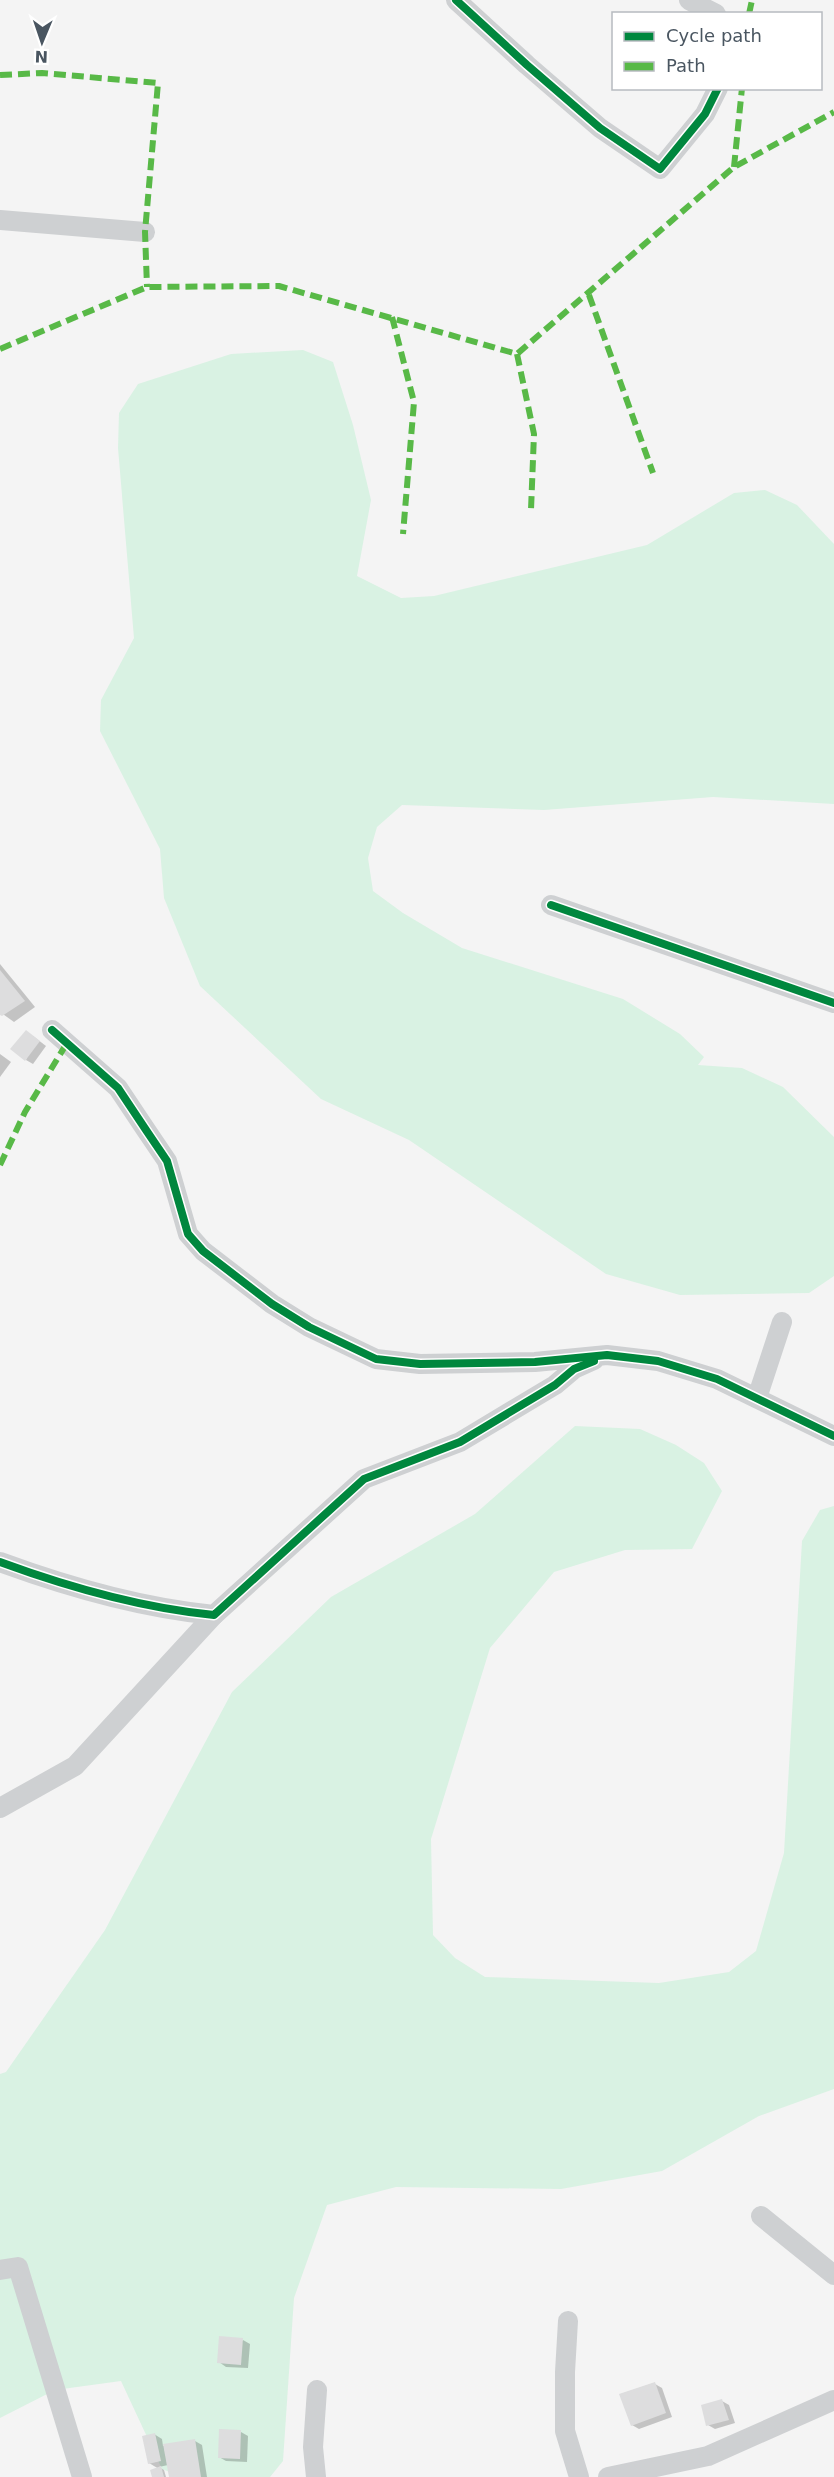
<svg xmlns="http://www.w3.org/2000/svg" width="834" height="2477" font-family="'DejaVu Sans',sans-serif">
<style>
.green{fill:#d9f2e3}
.shadow{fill:#0003}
.building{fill:#ddddde}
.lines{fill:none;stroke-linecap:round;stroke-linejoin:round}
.minor{stroke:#ced0d2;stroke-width:20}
.quiet{stroke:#58b947;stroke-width:6;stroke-dasharray:12 6;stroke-linecap:butt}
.cycleway-casing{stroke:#fff;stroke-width:11}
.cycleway{stroke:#00873e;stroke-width:8}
</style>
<rect width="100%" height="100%" fill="#f4f4f4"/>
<g class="green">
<path d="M303,350L333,362L353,425L371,500L357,576L401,598L434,596L647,545L734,493L765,490L797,505L834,544V804L713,797L544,810L402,805L377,827L368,858L373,891L403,913L462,948L623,999L680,1034L704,1057L698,1065L742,1068L783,1087L834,1137V1276L809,1293L680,1295L606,1274L409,1140L321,1099L200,986L164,898L160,849L100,731L101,700L134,638L118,448L119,413L138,384L231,354Z"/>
<path d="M575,1426L640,1429L676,1445L704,1463L722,1491L692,1549L625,1550L554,1572L490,1648L431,1839L433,1935L455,1958L485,1977L659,1983L729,1972L756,1951L784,1853L802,1541L820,1510L834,1506V2089L759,2116L662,2171L561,2189L396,2187L327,2205L294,2298L283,2461L270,2477H183L162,2469L121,2381L55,2390L0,2418V2074L6,2072L105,1930L232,1692L331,1597L475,1514Z"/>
</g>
<g class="shadow">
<path d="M0,964L35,1007L14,1022L0,1012Z"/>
<path d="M33,1036L46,1046L33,1064L26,1060Z"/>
<path d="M0,1054L11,1062L0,1077Z"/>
<path d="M243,2340L250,2344L248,2368L226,2367L219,2362Z"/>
<path d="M655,2384L662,2388L672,2417L639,2429L632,2425Z"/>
<path d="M722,2401L729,2405L735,2423L715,2429L708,2425Z"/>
<path d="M241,2432L248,2436L247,2462L226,2461L219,2457Z"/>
<path d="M154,2434L162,2439L163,2446L195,2441L202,2445L207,2477H170L168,2465L159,2467L164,2470L166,2477H154L159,2469L149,2463Z"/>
</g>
<g class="building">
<path d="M0,970L25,1001L2,1016L0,1015Z"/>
<path d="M26,1030L40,1041L25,1061L10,1049Z"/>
<path d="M219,2336L243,2338L241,2365L217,2363Z"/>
<path d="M655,2382L666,2413L631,2426L619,2394Z"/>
<path d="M722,2399L729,2420L706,2426L701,2405Z"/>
<path d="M219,2429L241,2430L240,2459L218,2458Z"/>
<path d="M155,2433L161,2461L148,2464L142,2436Z"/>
<path d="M195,2439L201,2477H169L163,2444Z"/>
<path d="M161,2466L164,2477H152L150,2470Z"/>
</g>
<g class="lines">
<g class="minor">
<path d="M456,0L527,65L600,128L660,169L705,114L718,88"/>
<path d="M689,0L716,14"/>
<path d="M0,220L145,232"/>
<path d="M551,905L834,1003"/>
<path d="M52,1030L118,1088L146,1130L167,1161L188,1234L203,1251L272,1304L309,1327L376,1359L420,1364L535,1362L607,1355L658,1361L717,1379L834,1436"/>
<path d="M757,1398L782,1322"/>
<path d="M0,1562C68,1587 141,1608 214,1615L364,1479L460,1442L555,1385L574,1369L594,1360"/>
<path d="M0,1808L75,1766L214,1615"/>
<path d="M761,2216L834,2275"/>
<path d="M0,2270L18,2267L82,2477"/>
<path d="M568,2321L565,2372V2431L579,2477"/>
<path d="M316,2477L313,2447L317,2390"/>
<path d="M608,2477L708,2456L834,2400"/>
</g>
<g class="quiet">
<path d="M749,14L752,0"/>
<path d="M0,75L42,73L158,83L145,232L147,287"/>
<path d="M734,167L742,88"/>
<path d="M589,295L653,473"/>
<path d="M392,317L414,402L403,534"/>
<path d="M0,349L147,287L279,286L517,354L734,167L834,112"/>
<path d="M517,354L534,434L531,510"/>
<path d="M0,1165L25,1112L67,1043"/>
</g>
<defs>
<g id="cycleway">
<path d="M456,0L527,65L600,128L660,169L705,114L718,88"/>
<path d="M551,905L834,1003"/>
<path d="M52,1030L118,1088L146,1130L167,1161L188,1234L203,1251L272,1304L309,1327L376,1359L420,1364L535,1362L607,1355L658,1361L717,1379L834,1436"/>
<path d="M0,1562C68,1587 141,1608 214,1615L364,1479L460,1442L555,1385L574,1369L594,1361"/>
</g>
</defs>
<use href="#cycleway" class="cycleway-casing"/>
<use href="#cycleway" class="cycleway"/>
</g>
<rect x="612" y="12" width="210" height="78" fill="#ffffff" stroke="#b7bbc0" stroke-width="1.5"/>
<rect x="624" y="32" width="30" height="9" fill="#00873e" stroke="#b7bbc0" stroke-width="1.5"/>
<text x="666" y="42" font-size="18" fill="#4a5661">Cycle path</text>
<rect x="624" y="62" width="30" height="9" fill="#58b947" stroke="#b7bbc0" stroke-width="1.5"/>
<text x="666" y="72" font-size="18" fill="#4a5661">Path</text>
<g transform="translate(42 42) rotate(182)" stroke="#ffffff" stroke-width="4.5" paint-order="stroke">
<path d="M0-4.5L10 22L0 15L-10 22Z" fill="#4a5661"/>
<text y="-9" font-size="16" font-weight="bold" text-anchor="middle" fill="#4a5661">N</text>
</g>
</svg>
